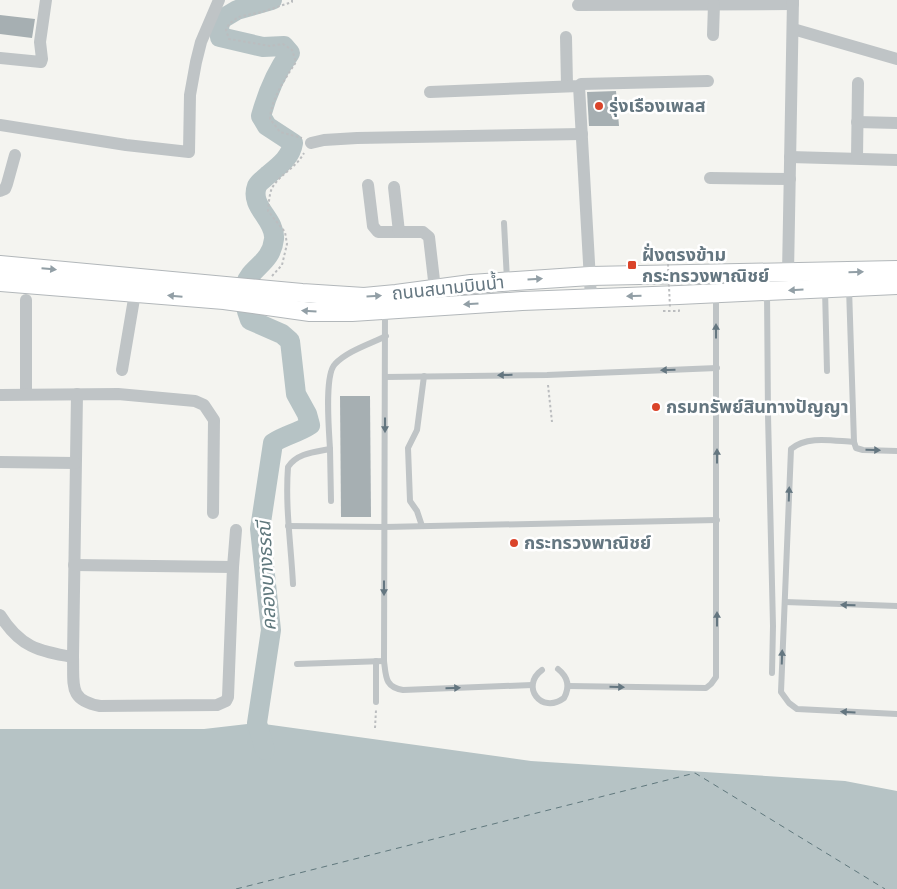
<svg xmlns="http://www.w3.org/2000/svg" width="897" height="889" font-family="'Nunito Sans','Noto Sans Thai',sans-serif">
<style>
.water{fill:#b6c3c5}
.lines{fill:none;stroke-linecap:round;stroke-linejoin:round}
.river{stroke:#b6c3c5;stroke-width:20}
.ferry{stroke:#60787d;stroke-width:1;stroke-dasharray:6 5;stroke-linecap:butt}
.building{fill:#a6afb2}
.secondary-casing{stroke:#b2b7ba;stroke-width:20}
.path{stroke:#bbbdbf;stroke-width:2;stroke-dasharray:2.5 2.5;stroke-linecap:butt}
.lane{stroke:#bfc4c6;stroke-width:6}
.street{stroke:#bfc4c6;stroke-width:12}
.secondary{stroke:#fff;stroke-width:18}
.path-bridge{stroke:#bbbdbf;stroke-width:2;stroke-dasharray:2.5 2.5;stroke-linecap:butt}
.oneway{fill:#929fa6}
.oneway2{fill:#647680}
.poi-dot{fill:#da442a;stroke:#fff;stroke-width:2}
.labels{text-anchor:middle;stroke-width:5;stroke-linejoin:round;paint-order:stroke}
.poi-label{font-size:18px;font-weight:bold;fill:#647680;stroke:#fff;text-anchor:start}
.street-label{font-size:18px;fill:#647680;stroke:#fff}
.water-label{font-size:19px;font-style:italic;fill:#60787d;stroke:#fff}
</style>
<rect width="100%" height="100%" fill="#f4f4f0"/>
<path class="water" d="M257,723L531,761L845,781L897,791V889H0V729H204Z"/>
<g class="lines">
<path class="river" d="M265,750L257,723L271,630L260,529L273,443C285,435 298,433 310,425L307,414L296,394L290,341L282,334L250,320C229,265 270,275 274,239C276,219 249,207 257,186C259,182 265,178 268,175C279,166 291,157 293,143L267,126L261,116C267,94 276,72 290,53L284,46L263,47L220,37L219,26L222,19L237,10L272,0"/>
<path class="ferry" d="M236,889L695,773L885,889"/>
</g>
<g class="building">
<path d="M0,15L35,19L32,38L0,34Z"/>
<path d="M616,91L619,126H589L587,92Z"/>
<path d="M340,396H370L371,517H341Z"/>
</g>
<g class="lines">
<defs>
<g id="secondary">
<path d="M0,265L302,293L364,297L396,294L471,284L590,276L897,270"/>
<path d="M0,282L224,300L310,312H352L522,301L679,295L897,285"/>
</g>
</defs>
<use href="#secondary" class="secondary-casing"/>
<g class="path">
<path d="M292,0V2L262,12L238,17L229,24L226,30L229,39L270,46L283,44L292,50L296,62C285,79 271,99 270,119L280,132L302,138"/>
<path d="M272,276L282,265L287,244L285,232L268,211C269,203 269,195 272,188C280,174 296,168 304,153"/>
<path d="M663,311H679V309"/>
<path d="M548,385L552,422"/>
<path d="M375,728L376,710"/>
</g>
<g class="lane">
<path d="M504,223L507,280"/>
<path d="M849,288L854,442L856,448L863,450L897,451"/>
<path d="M825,289L827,371"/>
<path d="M767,292L768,415L773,626L772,673"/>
<path d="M385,311L384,661C386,677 385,687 403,690L532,685"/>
<path d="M385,377L547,375L717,368"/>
<path d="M854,442C834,441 807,435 791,449L781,692L789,703L797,709L897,714"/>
<path d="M330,449L331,501"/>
<path d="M288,526L385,527L717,520"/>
<path d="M422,526L417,511L410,501L408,448L417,430L424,376"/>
<path d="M293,584C291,544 285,507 288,467C297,453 315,452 330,449C329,431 324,375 335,364C347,351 370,344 386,336"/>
<path d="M785,602L897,606"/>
<path d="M297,664L384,661"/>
<path d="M542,670C520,686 541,715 564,698C570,687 568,677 558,669"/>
<path d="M568,686L706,688L711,684L716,677V294"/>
<path d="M376,702V661"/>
</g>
<g class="street">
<path d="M578,5L793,4"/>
<path d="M793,29L897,59"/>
<path d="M713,35L714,4"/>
<path d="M566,37L567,85"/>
<path d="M0,58L41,62L42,59L40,42L46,0"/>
<path d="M579,86L591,298"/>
<path d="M430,92L579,86L581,84L708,81"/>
<path d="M857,122L897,123"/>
<path d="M0,125L126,145L189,152L190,95L196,62L201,42L219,0"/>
<path d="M311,143L324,140L357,138L582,134"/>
<path d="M790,157L897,160"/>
<path d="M857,158L858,83"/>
<path d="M710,178L790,179"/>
<path d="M368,185L373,226L378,232H423L429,237L435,289"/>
<path d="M394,187L399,232"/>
<path d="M0,191L5,189L7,184L15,155"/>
<path d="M788,273L793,0"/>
<path d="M26,300V394"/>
<path d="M122,370L135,293"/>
<path d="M77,394L73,657C74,685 68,700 100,706L217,705L226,701L228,697L233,567L236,530"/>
<path d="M0,395L118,394L195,401L204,405L214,420L213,513"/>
<path d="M0,462L75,463"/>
<path d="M74,565L233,567"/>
<path d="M0,615C20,647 38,651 73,657"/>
</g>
<use href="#secondary" class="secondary"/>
<path class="path-bridge" d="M668,264L670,308"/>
</g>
<defs><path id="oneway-solid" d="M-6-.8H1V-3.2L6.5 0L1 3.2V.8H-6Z" transform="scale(1.25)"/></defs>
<g class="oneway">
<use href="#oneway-solid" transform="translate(49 269) rotate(5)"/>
<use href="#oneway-solid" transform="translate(856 272) rotate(-1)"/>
<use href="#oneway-solid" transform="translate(535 279) rotate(-4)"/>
<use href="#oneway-solid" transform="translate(796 290) rotate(177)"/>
<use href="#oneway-solid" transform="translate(175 296) rotate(-175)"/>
<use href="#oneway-solid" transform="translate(374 296) rotate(-4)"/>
<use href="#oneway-solid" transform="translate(634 296) rotate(178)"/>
<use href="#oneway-solid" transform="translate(471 304) rotate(176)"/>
<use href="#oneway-solid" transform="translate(309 311) rotate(-176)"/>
</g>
<g class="oneway2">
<use href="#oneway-solid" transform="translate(716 331) rotate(-90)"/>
<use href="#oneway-solid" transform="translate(668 370) rotate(178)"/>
<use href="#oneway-solid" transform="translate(505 375) rotate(179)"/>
<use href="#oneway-solid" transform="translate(385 425) rotate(90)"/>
<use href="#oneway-solid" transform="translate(873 450) rotate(1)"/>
<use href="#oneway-solid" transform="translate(717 456) rotate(-90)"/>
<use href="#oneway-solid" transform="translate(789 494) rotate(-88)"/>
<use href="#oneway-solid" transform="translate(384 588) rotate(90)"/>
<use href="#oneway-solid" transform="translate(848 605) rotate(-178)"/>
<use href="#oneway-solid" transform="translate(717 619) rotate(-90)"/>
<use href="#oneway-solid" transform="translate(782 657) rotate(-88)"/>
<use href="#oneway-solid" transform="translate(617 687) rotate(1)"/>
<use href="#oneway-solid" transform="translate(453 688) rotate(-2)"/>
<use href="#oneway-solid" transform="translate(848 712) rotate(-177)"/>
</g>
<g class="poi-dot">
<circle cx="599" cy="106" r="5"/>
<rect x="627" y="260" width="10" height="10" rx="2.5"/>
<circle cx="656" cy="407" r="5"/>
<circle cx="514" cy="543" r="5"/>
</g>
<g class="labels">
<g class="poi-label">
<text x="609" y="112">รุ่งเรืองเพลส</text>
<text x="642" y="261">ฝั่งตรงข้าม<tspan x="642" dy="21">กระทรวงพาณิชย์</tspan></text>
<text x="666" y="413">กรมทรัพย์สินทางปัญญา</text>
<text x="524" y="549">กระทรวงพาณิชย์</text>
</g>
<g class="street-label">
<text transform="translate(448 288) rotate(-6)" y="6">ถนนสนามบินน้ำ</text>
</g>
<g class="water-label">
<text transform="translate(266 576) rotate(-93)" y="7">คลองบางธรณี</text>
</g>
</g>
</svg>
